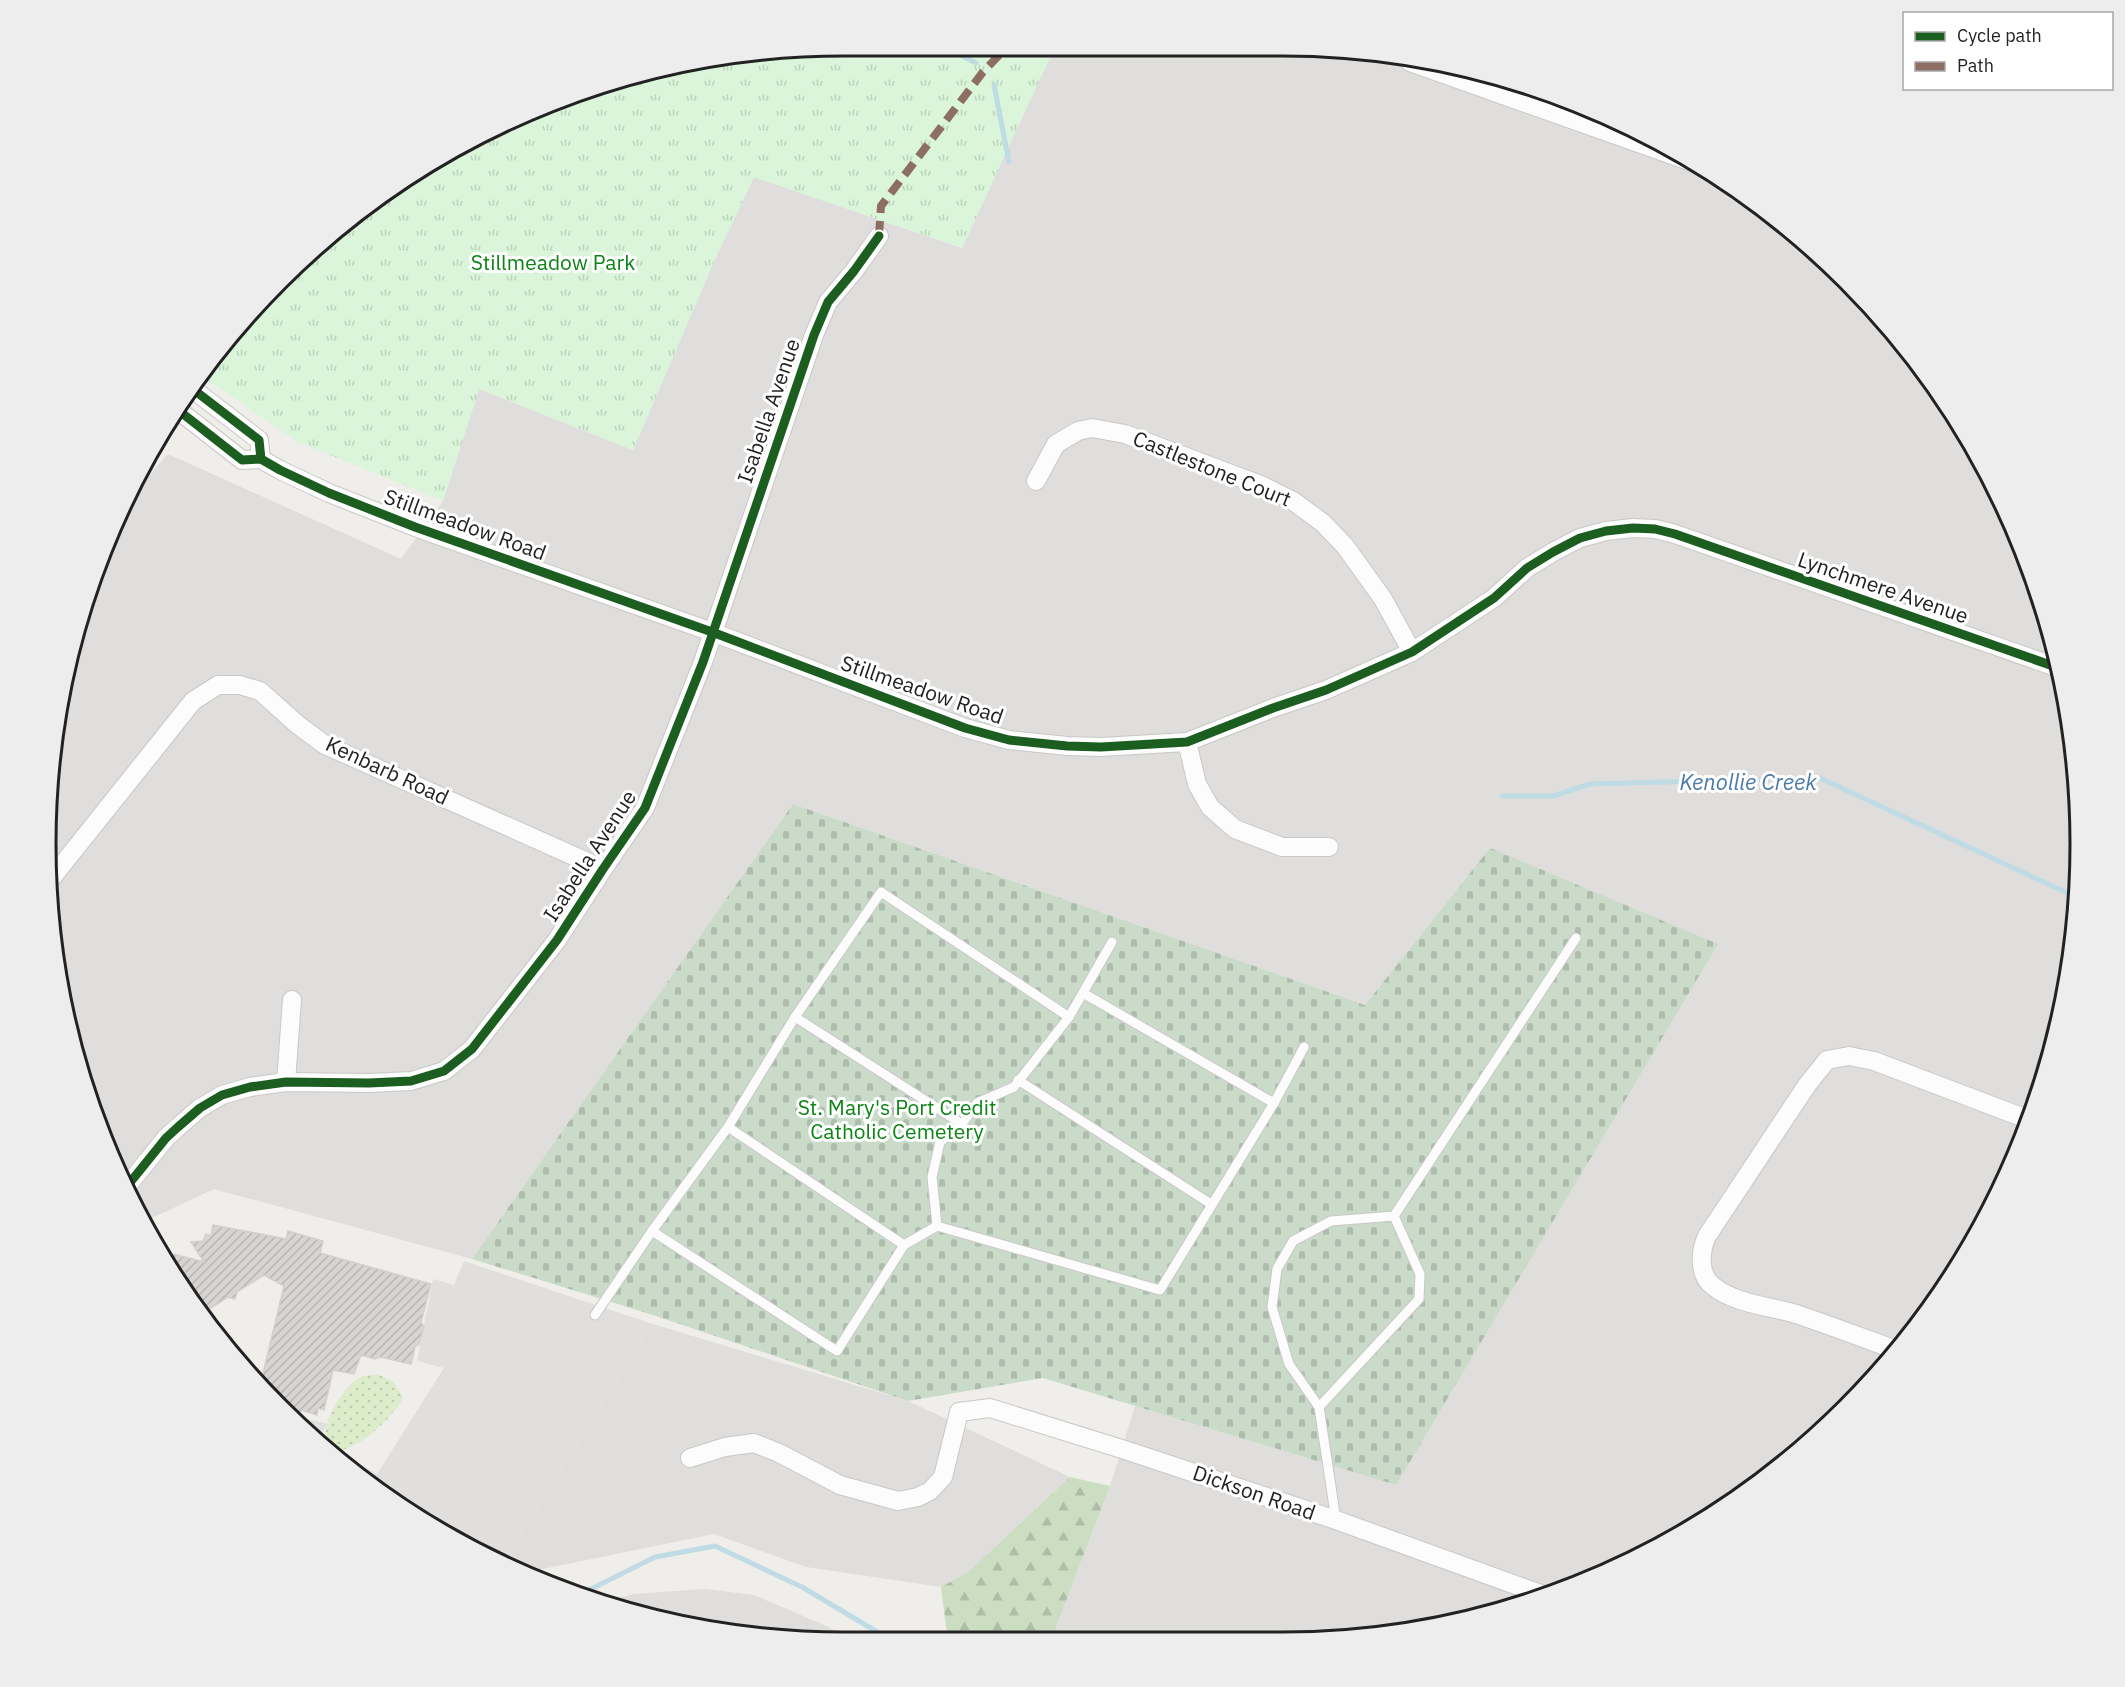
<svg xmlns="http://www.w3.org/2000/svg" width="2125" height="1687" font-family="'IBM Plex Sans',sans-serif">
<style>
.residential{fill:#dfdedc}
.grass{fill:url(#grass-dots)}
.forest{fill:url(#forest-firs)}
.cemetery{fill:url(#cemetery-stones)}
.park{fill:url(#park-tufts)}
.parking{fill:#e0dfde}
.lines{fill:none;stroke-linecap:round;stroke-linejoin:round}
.stream{stroke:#bfdbe3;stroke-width:5}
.building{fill:url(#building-hatch);stroke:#d3d0cc;stroke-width:1.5}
.lane-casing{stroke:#c9c8c7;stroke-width:11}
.street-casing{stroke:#c9c8c7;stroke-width:20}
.lane{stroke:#fdfcfc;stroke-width:9}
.street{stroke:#fdfcfc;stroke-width:18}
.quiet{stroke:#8d6e63;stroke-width:8;stroke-dasharray:15 8;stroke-linecap:butt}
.cycleway-casing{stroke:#fff;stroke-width:13}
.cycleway{stroke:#1b5e20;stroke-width:9}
.labels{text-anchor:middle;stroke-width:6;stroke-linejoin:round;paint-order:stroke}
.park-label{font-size:21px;fill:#0c8416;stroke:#fff}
.street-label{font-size:21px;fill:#222;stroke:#fff}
.water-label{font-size:22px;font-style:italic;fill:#4a7aab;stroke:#fff}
.rim{fill:none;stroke:#222;stroke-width:3}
</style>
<defs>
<pattern id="grass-dots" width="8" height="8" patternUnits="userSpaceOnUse" patternTransform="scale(1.5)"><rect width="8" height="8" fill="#ddeccb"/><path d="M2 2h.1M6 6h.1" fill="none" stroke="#bdcaae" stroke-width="1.8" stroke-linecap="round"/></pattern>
<pattern id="forest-firs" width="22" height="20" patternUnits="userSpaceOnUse" patternTransform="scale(1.5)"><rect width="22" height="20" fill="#cbdec1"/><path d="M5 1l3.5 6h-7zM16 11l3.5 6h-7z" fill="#aebea6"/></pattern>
<pattern id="cemetery-stones" width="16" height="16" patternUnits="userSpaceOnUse" patternTransform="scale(1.5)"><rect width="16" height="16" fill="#cadbca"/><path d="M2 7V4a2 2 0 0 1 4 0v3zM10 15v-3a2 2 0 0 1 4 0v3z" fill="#adbcad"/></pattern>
<pattern id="park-tufts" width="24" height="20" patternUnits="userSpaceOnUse" patternTransform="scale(1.5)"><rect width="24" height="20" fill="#daf5da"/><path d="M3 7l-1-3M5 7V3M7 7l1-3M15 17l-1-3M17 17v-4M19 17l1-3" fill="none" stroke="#bbd2bb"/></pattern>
<pattern id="building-hatch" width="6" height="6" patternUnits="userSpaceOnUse" patternTransform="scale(1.5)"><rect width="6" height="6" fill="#d7d4d2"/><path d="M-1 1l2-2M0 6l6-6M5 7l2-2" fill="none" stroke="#b8b6b4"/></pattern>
</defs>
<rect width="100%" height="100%" fill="#f0eeeb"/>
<g class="residential">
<path d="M1055,46L1333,47L1538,87L1680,152L1808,243L1915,357L1973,445L2038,587L2073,740L2078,896L2053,1050L1997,1197L1915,1330L1808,1444L1680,1535L1538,1600L1334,1640L1087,1641L1055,1630L1110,1486L1135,1406L1396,1485L1490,848L1365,1005L793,804L472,1259L214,1189L150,1219L146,1227L72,1050L45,843L72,637L131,496L168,454L401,559L443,501L479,389L633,450L715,259L754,177L962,248Z"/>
<path d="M653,1324L908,1401L1070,1477L968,1572L941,1587L806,1567L714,1534L523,1573L504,1562Z"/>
<path d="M705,1589L754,1595L829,1627L850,1642L688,1627L606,1602L633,1594Z"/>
</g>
<path class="grass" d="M378,1375C394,1381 396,1383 403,1398C397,1413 343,1468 328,1444C317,1426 344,1386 360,1377C365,1375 372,1375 378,1375Z"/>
<path class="forest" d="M1070,1477L1110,1486L1055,1630L1087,1641L948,1642L941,1587L968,1572Z"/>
<path class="cemetery" d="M793,804L1365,1005L1490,848L1718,944L1396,1485L1043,1378L908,1401L650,1314L472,1259Z"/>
<path class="park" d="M844,45L1055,46L962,248L754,177L715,259L633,450L479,389L443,501L298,442L203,377L279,279L445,152L637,72Z"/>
<path class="parking" d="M464,1261L653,1324L504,1562L358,1477L291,1415L328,1424L323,1431L326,1446L377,1474L444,1368L417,1361L433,1279L454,1285Z"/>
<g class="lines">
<g class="stream">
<path d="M941,45L976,63"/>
<path d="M994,85L1009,162"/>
<path d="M1502,796H1553L1590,784L1820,778L2078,898"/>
<path d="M581,1594L655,1557L715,1546L802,1587L884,1636L907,1642"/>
</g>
</g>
<path class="building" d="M213,1225L286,1239L288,1231L323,1241L320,1253L431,1284L421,1322L424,1327L419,1344L415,1347L411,1364L380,1357L375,1359L361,1355L354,1374L333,1370L324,1410L318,1408L317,1415L301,1410L299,1416L290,1414L260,1386L284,1286L264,1275L237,1292L235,1299L228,1297L211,1308L194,1302L169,1267L173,1254L204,1262L191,1242L203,1241L206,1234L211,1236Z"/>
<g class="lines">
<defs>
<g id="lane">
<path d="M1112,942L1069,1017L1014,1087L977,1103L962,1124L940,1142L932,1177L937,1226L1160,1290L1274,1103L1304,1047"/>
<path d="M1083,993L1274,1103"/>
<path d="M795,1017L962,1124"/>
<path d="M1018,1080L1211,1204"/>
<path d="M728,1127L904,1245"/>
<path d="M652,1231L837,1351L904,1245L937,1226"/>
<path d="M595,1315L652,1231L728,1127L795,1017L881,892L1069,1017"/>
<path d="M1319,1407L1419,1299L1420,1274L1394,1216"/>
<path d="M1336,1520L1319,1407L1289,1364L1272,1307L1277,1269L1293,1241L1331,1221L1394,1216L1576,938"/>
</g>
<g id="street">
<path d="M1410,62L1698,164"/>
<path d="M194,390L259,440L261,459"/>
<path d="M178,410L242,460L261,459L280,470L329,493L415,527L712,632L965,728L1009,740L1067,746L1101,747L1187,742L1273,708L1326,690L1412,652L1494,598L1527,568L1553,552L1580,538L1606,531L1633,528L1655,529L1675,534L2056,667"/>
<path d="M1036,481L1056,444L1078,431L1092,428L1125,434L1263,486L1293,501L1323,523L1345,546L1383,599L1412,652"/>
<path d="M1187,742L1197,784L1210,807L1235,829L1282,847H1329"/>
<path d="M50,880L193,701L218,685H240L260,691L298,725L325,745L603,869"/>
<path d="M286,1082L292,1000"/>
<path d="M128,1185L166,1138L178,1127L200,1108L222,1095L250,1087L286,1082L369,1083L411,1081L444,1071L472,1049L557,940L603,869L645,808L703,662L814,335L828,302L854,271L879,236"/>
<path d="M1896,1350C1863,1338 1829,1325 1796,1314C1769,1306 1735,1304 1713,1286C1698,1275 1700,1251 1707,1236L1807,1085L1827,1060L1849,1056L1874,1061L2027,1119"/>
<path d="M690,1458L725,1447L754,1443L779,1453L840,1485L898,1501L918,1497L930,1491L943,1477L959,1412L990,1408L1125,1450L1336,1520L1546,1596"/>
</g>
</defs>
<use href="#lane" class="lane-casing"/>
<use href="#street" class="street-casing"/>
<use href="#lane" class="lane"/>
<use href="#street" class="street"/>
<path class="quiet" d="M879,236L881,206L983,72L1008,46"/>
<defs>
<g id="cycleway">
<path d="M194,390L259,440L261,459"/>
<path d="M178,410L242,460L261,459L280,470L329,493L415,527L712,632L965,728L1009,740L1067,746L1101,747L1187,742L1273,708L1326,690L1412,652L1494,598L1527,568L1553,552L1580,538L1606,531L1633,528L1655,529L1675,534L2056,667"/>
<path d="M128,1185L166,1138L178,1127L200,1108L222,1095L250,1087L286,1082L369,1083L411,1081L444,1071L472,1049L557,940L603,869L645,808L703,662L814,335L828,302L854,271L879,236"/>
</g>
</defs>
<use href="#cycleway" class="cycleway-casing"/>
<use href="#cycleway" class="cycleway"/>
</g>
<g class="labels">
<g class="park-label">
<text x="553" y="270">Stillmeadow Park</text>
<text x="897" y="1115">St. Mary's Port Credit<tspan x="897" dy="24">Catholic Cemetery</tspan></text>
</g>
<g class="street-label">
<text transform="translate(769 411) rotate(-71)" y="7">Isabella Avenue</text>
<text transform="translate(1212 469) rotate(22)" y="7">Castlestone Court</text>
<text transform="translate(465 525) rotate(20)" y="7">Stillmeadow Road</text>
<text transform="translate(1883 588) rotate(19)" y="7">Lynchmere Avenue</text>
<text transform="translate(922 690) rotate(19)" y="7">Stillmeadow Road</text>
<text transform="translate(387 771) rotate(25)" y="7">Kenbarb Road</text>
<text transform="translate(590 856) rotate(-57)" y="7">Isabella Avenue</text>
<text transform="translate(1254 1493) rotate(19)" y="7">Dickson Road</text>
</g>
<g class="water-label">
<text x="1748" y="790">Kenollie Creek</text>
</g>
</g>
<path d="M0 0H2125V1687H0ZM844 56H1282A788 788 0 0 1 2070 844V844A788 788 0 0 1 1282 1632H844A788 788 0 0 1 56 844V844A788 788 0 0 1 844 56Z" fill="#ededed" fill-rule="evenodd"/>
<path class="rim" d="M844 56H1282A788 788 0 0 1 2070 844V844A788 788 0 0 1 1282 1632H844A788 788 0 0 1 56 844V844A788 788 0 0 1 844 56Z"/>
<rect x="1903" y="12" width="210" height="78" fill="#ffffff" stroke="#a7a7a7" stroke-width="1.5"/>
<rect x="1915" y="32" width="30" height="9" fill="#1b5e20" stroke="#a7a7a7" stroke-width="1.5"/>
<text x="1957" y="42" font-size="18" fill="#222222">Cycle path</text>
<rect x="1915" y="62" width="30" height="9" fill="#8d6e63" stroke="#a7a7a7" stroke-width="1.5"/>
<text x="1957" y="72" font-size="18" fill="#222222">Path</text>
</svg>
